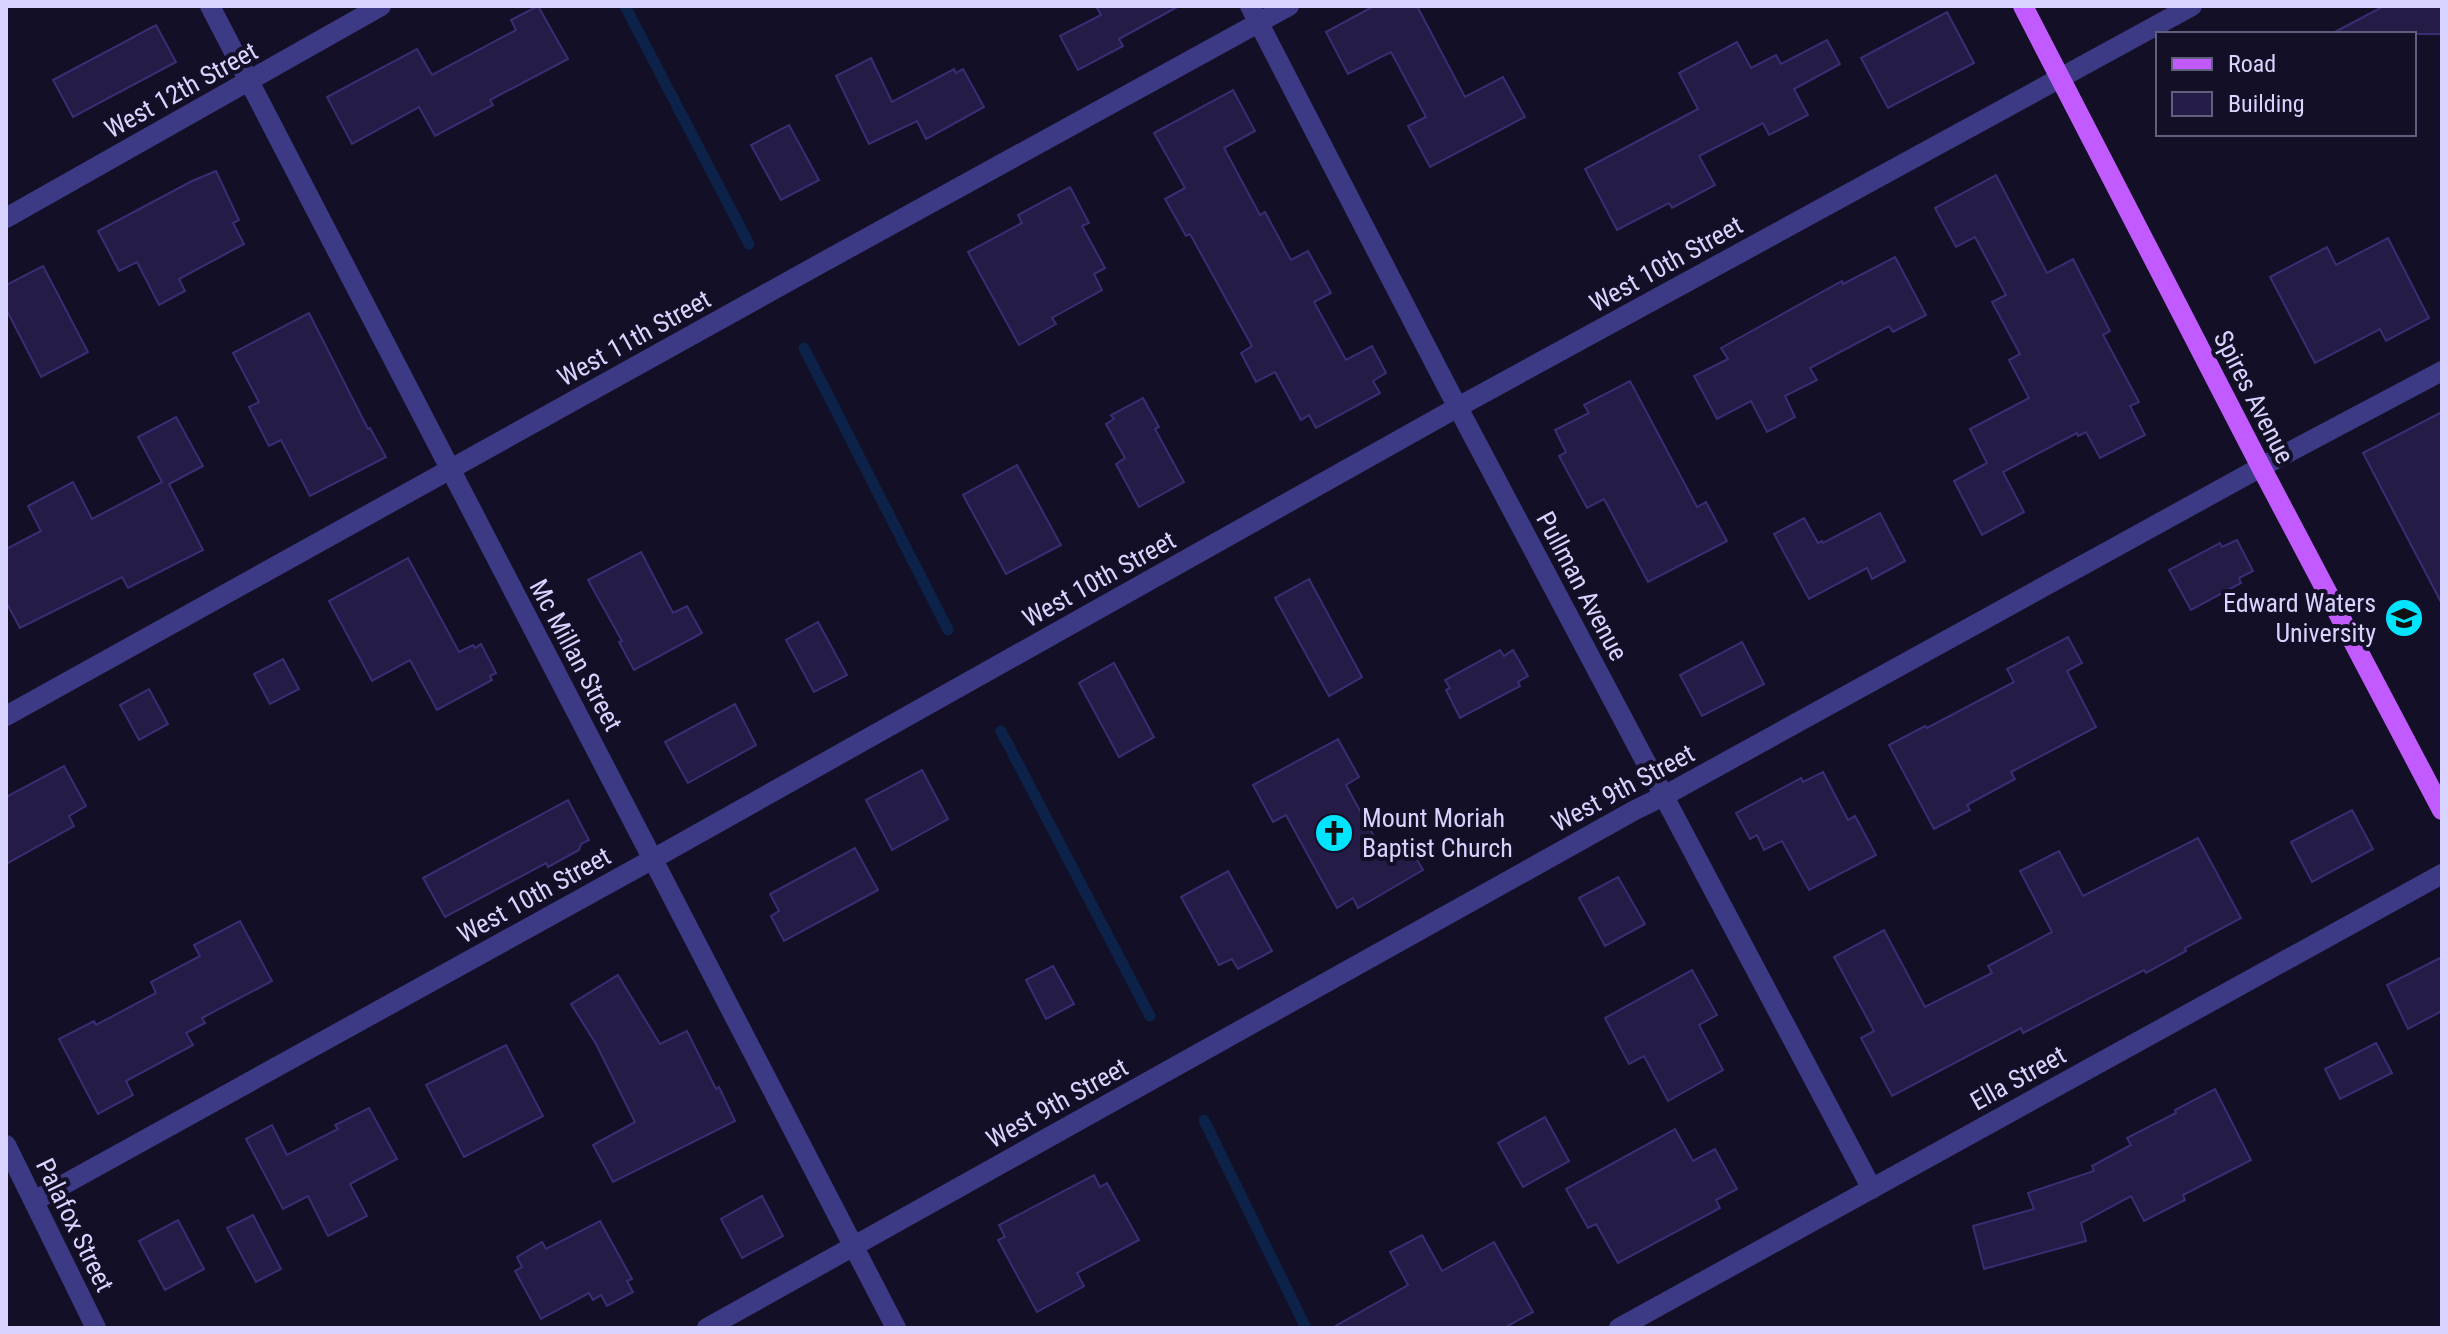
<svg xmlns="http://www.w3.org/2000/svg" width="2448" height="1334" font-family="'Roboto Condensed',sans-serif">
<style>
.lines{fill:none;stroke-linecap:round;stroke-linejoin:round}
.stream{stroke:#0c2248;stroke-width:11}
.building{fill:#241b47;stroke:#3b2d73;stroke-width:2}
.minor{stroke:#3d3a85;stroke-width:20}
.major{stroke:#c25bff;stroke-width:20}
.labels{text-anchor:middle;stroke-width:8;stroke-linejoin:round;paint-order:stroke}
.street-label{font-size:26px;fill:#d9d4ff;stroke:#130f26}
.poi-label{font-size:26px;fill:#d9d4ff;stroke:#130f26;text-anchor:end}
</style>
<rect width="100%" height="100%" fill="#130f26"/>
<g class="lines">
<g class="stream">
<path d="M625,6L749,244"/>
<path d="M804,348L948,630"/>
<path d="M1001,731L1150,1016"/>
<path d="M1204,1120L1306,1328"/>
</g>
</g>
<g class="building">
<path d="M538,6L568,59L490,100L493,105L435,136L419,107L352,144L327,97L417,49L432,75L516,30L511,20Z"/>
<path d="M1096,6H1179L1119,39L1123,46L1078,70L1060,36L1101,15Z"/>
<path d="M1374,6H1417L1465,97L1503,77L1525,117L1430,167L1408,126L1426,117L1391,52L1348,74L1326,32Z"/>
<path d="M2384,6H2442V34H2331Z"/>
<path d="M1947,12L1974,63L1888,108L1861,58Z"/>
<path d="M156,25L176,62L73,117L53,80Z"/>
<path d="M1827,40L1840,64L1794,89L1808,115L1769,135L1763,123L1699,156L1715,185L1672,208L1669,203L1617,230L1585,169L1698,109L1679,73L1737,42L1751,68L1776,55L1781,64Z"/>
<path d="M871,58L892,102L954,69L956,73L963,69L984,107L926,139L917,121L869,144L836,76Z"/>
<path d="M1233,90L1255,131L1224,148L1260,215L1265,212L1291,260L1308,251L1331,293L1314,302L1346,360L1372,346L1386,373L1373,381L1380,393L1316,428L1309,415L1301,420L1275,372L1256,382L1241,353L1252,346L1190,234L1186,236L1165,199L1185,188L1154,133Z"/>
<path d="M789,125L819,180L781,200L751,145Z"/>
<path d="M216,171L239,220L233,223L244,244L179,279L185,291L159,305L137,262L119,271L98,231L192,181Z"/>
<path d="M1996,175L2047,273L2073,259L2110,331L2103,335L2139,402L2130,406L2145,435L2100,458L2086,432L2078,436L2077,433L2003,472L2024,512L1982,535L1954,481L1987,463L1970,429L2029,398L2009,360L2020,354L1992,302L2006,295L1975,237L1956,247L1935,208Z"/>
<path d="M1070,187L1089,223L1082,226L1105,268L1094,274L1102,290L1052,318L1056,324L1019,345L968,252L1022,223L1018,215Z"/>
<path d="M2388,238L2429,318L2386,341L2380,329L2315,363L2270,277L2327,247L2336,265Z"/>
<path d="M1895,257L1926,315L1893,332L1889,326L1810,368L1817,380L1785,396L1795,417L1767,432L1751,401L1717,419L1694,376L1728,359L1721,348L1842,281L1843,284Z"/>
<path d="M43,266L88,352L41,377L6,309V285Z"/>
<path d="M309,313L368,429L370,428L386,457L310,496L281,440L269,446L249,407L259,402L233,353Z"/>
<path d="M1630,381L1697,507L1706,502L1727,541L1648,582L1604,499L1587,508L1559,456L1566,452L1555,430L1589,413L1584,405Z"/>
<path d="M1143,398L1159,427L1155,429L1184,482L1139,507L1116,464L1125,458L1106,424L1114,419L1111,415Z"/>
<path d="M2442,412V604L2363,453Z"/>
<path d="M176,417L203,466L169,484L203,550L128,588L122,577L20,628L6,602V549L41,531L28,506L73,482L92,519L162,482L138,437Z"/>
<path d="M1017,465L1061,545L1006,574L963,495Z"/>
<path d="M1880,513L1905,561L1872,579L1867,568L1809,599L1774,534L1804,518L1818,543L1822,541L1823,543Z"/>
<path d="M2237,540L2253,571L2239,578L2241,583L2191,610L2169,570L2220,543L2222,547Z"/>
<path d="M641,552L673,613L687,606L702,633L634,670L619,642L622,641L588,580Z"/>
<path d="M408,558L459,652L473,645L475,648L481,644L496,673L490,676L492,680L437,710L410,660L372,681L329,601Z"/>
<path d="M1309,579L1362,677L1329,696L1275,598Z"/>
<path d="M818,622L847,675L814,692L786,640Z"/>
<path d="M2068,637L2082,663L2067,671L2096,727L2011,772L2015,779L1967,805L1970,810L1934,829L1889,745L1925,726L1927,728L2014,682L2007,669Z"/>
<path d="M1742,642L1764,684L1702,716L1680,675Z"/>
<path d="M1500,650L1504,656L1513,650L1528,676L1518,682L1520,686L1460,718L1446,690L1450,688L1445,680Z"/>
<path d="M283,659L299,689L270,704L254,674Z"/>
<path d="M1114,663L1154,737L1119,757L1079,683Z"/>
<path d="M149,689L168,724L139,740L120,705Z"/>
<path d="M735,704L756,745L688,783L665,742Z"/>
<path d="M1338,739L1359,777L1346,785L1385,857L1408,844L1423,870L1358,908L1353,898L1337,908L1286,815L1273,822L1253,785Z"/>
<path d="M64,766L86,806L69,816L74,826L6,864V797Z"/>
<path d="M922,770L948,819L892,850L866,800Z"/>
<path d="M1823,772L1848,820L1855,816L1876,855L1809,890L1782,841L1764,850L1757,835L1750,839L1736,813L1801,778L1803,782Z"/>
<path d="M568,800L589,840L581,844L579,850L548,867L546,863L445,917L423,878Z"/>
<path d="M2352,810L2373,849L2312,882L2291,842Z"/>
<path d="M2198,838L2241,918L2185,948L2186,951L2146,973L2144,970L2023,1033L2021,1028L1892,1096L1861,1038L1874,1031L1834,957L1884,930L1925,1007L1992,973L1988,966L2052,932L2020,871L2059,851L2083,896Z"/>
<path d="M855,848L878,890L784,941L771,916L779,911L770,894Z"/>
<path d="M1228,871L1272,951L1238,969L1232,959L1219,965L1181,897Z"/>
<path d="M1618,877L1645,924L1605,946L1579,898Z"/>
<path d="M240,921L272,981L202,1018L205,1023L186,1033L193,1045L126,1081L133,1095L98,1114L59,1039L94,1021L96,1025L156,993L151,982L200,956L194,945Z"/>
<path d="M2442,957V1011L2408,1029L2387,985Z"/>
<path d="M1053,966L1074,1004L1046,1019L1026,980Z"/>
<path d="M1692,970L1717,1015L1699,1025L1723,1070L1668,1101L1644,1056L1629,1064L1605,1018Z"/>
<path d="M618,975L660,1044L687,1031L716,1089L719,1087L735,1121L613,1182L593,1145L635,1122L596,1044L571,1004Z"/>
<path d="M2376,1043L2392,1073L2340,1099L2325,1069Z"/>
<path d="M506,1045L543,1116L464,1157L426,1085Z"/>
<path d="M2215,1089L2251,1160L2183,1195L2185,1200L2144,1221L2131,1196L2081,1223L2086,1241L1984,1269L1973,1226L2034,1209L2028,1193L2094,1171L2092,1166L2131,1145L2127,1138L2176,1113L2175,1110Z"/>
<path d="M369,1108L397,1159L350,1184L367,1216L328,1236L308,1196L283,1209L246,1139L272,1125L287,1155L338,1129L335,1125Z"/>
<path d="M1545,1117L1569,1161L1523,1187L1498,1143Z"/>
<path d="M1675,1129L1693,1161L1715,1149L1737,1189L1716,1200L1720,1208L1618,1263L1596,1224L1588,1228L1566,1189Z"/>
<path d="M1094,1175L1100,1187L1107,1183L1139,1240L1077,1273L1084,1286L1037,1312L998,1240L1005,1237L999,1225Z"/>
<path d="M762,1196L783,1236L742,1258L721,1219Z"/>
<path d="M253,1215L281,1269L256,1282L227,1228Z"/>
<path d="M178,1220L204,1269L165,1290L139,1241Z"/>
<path d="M600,1221L632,1279L627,1281L633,1292L607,1306L601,1295L593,1300L589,1293L541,1319L515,1271L522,1267L517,1257L542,1242L546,1249Z"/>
<path d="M1422,1235L1442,1271L1494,1242L1533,1312L1504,1328H1332L1408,1285L1390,1252Z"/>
</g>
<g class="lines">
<g class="minor">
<path d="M210,6L896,1328"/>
<path d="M1250,6L1446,385L1872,1189"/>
<path d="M6,218L381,6"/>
<path d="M6,716L827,260L1289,6"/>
<path d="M6,1145L96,1328"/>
<path d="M34,1201L653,859L1458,407L2192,6"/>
<path d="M707,1328L1635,810L1664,796L2261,467L2442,371"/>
<path d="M1619,1328L2442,874"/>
</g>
<path class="major" d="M2023,6L2261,467L2442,810"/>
</g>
<defs>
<symbol id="university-disc" viewBox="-11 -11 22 22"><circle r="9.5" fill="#00e5ff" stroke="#130f26"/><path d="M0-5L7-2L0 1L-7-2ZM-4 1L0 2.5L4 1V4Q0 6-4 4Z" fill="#111"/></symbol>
<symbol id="church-disc" viewBox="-11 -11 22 22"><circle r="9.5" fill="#00e5ff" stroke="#130f26"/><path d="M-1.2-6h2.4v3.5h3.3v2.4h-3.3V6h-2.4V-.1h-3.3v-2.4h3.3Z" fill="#111"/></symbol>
</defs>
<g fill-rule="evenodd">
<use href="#university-disc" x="2382" y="596" width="44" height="44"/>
<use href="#church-disc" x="1312" y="811" width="44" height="44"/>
</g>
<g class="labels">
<g class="street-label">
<text transform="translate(181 90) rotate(-29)" y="9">West 12th Street</text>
<text transform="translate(1666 264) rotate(-29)" y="9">West 10th Street</text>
<text transform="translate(634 338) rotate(-29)" y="9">West 11th Street</text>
<text transform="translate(2254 397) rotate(63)" y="9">Spires Avenue</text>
<text transform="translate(1099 579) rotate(-29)" y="9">West 10th Street</text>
<text transform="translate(1582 586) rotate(62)" y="9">Pullman Avenue</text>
<text transform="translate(576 655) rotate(62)" y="9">Mc Millan Street</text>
<text transform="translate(1623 788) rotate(-28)" y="9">West 9th Street</text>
<text transform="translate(534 895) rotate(-29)" y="9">West 10th Street</text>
<text transform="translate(2018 1078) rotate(-29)" y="9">Ella Street</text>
<text transform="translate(1057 1103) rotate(-29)" y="9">West 9th Street</text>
<text transform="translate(75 1225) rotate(64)" y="9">Palafox Street</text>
</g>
<g class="poi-label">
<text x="2376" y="612">Edward Waters<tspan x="2376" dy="30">University</tspan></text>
<text x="1362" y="827" text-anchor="start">Mount Moriah<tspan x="1362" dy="30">Baptist Church</tspan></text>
</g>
</g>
<rect width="2448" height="1334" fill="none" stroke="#d9d4ff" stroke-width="16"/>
<rect x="2156" y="32" width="260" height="104" fill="#130f26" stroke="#625e7d" stroke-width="2"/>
<rect x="2172" y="58" width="40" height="12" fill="#c25bff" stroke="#625e7d" stroke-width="2"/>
<text x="2228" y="72" font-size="24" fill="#d9d4ff">Road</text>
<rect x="2172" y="92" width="40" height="24" fill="#241b47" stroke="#625e7d" stroke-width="2"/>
<text x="2228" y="112" font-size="24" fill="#d9d4ff">Building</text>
</svg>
